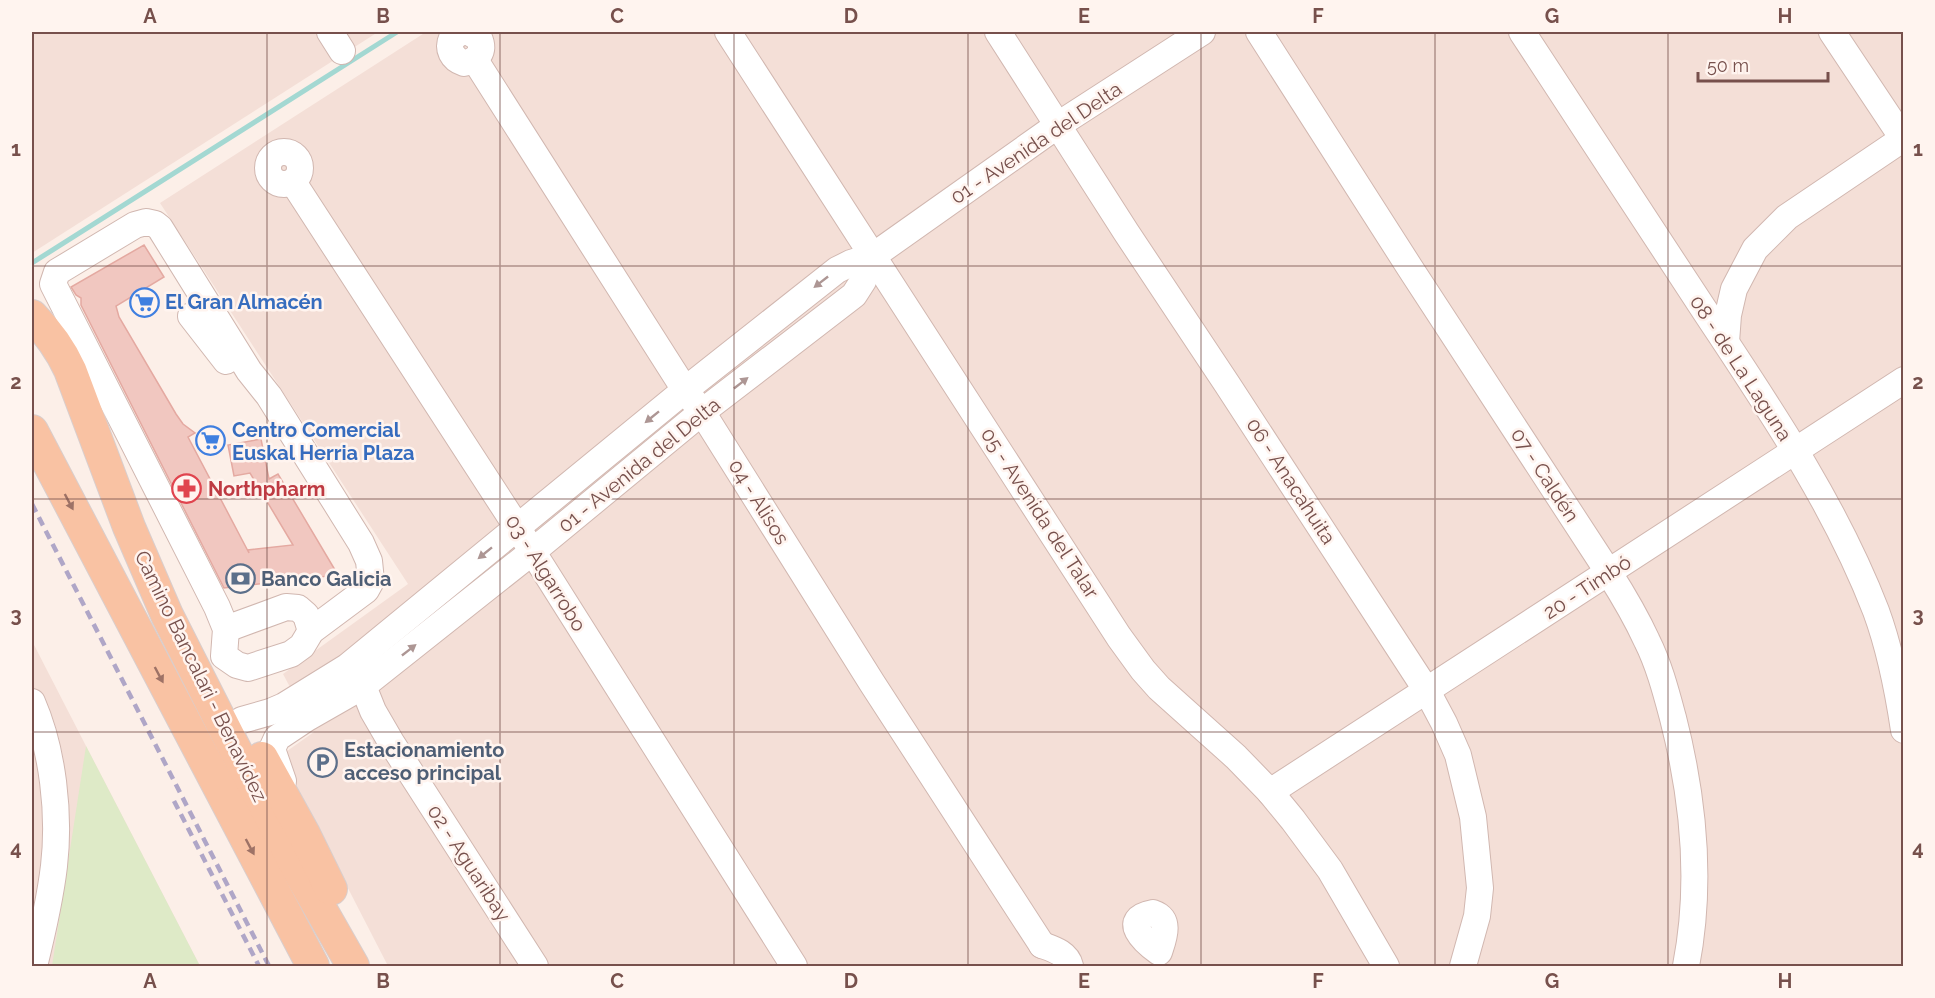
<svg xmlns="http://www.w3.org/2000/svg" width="1935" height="998" font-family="Raleway,sans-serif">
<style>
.residential{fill:#f4dfd7}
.green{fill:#deeac7}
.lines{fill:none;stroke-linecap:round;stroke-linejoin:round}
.stream{stroke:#a3d8d2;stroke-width:5}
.building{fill:#f1c7c0;stroke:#e4a9a1;stroke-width:1.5}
.minor-casing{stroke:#d1b7b0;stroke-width:28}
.major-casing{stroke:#d9cecd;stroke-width:34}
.minor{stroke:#fff;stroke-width:26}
.major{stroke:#f9c2a3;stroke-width:32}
.rail{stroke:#afa6c7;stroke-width:4.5;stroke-dasharray:9 6;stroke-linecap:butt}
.oneway{fill:#ad9694}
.oneway2{fill:#9e7266}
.grid{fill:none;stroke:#77504c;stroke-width:1.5;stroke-opacity:0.55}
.labels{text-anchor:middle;stroke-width:5;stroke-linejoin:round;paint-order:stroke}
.street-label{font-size:20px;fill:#77504c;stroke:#fff4ef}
.shop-label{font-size:20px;font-weight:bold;fill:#366cbe;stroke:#fff4ef;text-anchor:start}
.health-label{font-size:20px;font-weight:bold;fill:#be3a42;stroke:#fff4ef;text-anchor:start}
.service-label{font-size:20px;font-weight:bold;fill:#4e5e75;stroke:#fff4ef;text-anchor:start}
.neatline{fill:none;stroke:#77504c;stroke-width:2}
.grid-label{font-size:20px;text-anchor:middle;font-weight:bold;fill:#77504c}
</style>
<rect width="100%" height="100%" fill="#fcefe8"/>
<g class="residential">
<path d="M32,32H378L32,253Z"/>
<path d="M426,32H1903V966H388L280,756L314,732L283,674L408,584L160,203Z"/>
<path d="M32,641L86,746L200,966H32Z"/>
</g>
<path class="green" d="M86,746L200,966H52Z"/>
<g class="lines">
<path class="stream" d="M32,263L397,32"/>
</g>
<path class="building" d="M144,245L164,277L116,306L119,317L176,414L183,424L195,433L188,437L249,553L248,550L293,545L250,473L234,476L228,445L261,439L269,479L278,474L338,575L224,588L81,305V298L76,295L71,287Z"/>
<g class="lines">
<defs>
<g id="minor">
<path d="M330,32L342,51"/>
<path d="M461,32L452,38C447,49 452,59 464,63C478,61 485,51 479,38L469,32"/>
<path d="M728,32L1119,637L1143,670L1159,688L1236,757L1270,792L1293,820L1330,870L1386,966"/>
<path d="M998,32L1126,232L1227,384L1427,691L1444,723L1458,755L1473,817L1480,888L1477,916L1463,966"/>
<path d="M1259,32L1410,268L1609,573C1623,595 1636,617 1647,641C1659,665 1666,692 1673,718C1694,800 1702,884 1686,966"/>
<path d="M1522,32C1582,124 1643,216 1703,308C1767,405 1834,502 1876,611C1890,649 1898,690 1904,730"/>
<path d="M1832,32L1904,140"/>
<path d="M475,60L685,390L702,412L872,683L1042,945"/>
<circle cx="284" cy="168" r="16"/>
<path d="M293,182L517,527L794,966"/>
<path d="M146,222L155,224L160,228L249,371L269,396L361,543L369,561L371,581L366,590L311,631L302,646L291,654L248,668L237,665L224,656L226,629L217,607L53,284L57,272L135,225Z"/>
<path d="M191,316L226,361"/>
<path d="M1726,342L1728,315L1734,289L1755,249L1787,217L1904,138"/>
<path d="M226,629L286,607L298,608L306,615L311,631"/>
<path d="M353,674L363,686L373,711L391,742L535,966"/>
<path d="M32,702C53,750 60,814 54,866C50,900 42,934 34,966"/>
<path d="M242,720L270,712L284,706L347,667L685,390L837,270L851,263L873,256L1058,125L1202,32"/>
<path d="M283,781L272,749L277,738L307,718L363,686L532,552L702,412L854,295L863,281L873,256"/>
<path d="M1270,792L1904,380"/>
<path d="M1153,913C1171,919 1164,937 1159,952C1145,942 1119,919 1153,913Z"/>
<path d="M1042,945C1053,949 1067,953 1070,966"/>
</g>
<g id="major">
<path d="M32,316C48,332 60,348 70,370L129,527L167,615L280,838L353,966"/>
<path d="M32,431L313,966"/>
<path d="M262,758L304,834L331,889"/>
</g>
</defs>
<use href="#minor" class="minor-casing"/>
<use href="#major" class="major-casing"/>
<use href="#minor" class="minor"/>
<use href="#major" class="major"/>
<g class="rail">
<path d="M32,504L269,966"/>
<path d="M174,801L259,966"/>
</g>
</g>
<defs><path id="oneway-solid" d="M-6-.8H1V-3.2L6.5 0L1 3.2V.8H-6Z" transform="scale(1.5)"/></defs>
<g class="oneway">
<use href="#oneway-solid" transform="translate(821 282) rotate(142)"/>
<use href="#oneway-solid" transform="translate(741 383) rotate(-38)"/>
<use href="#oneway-solid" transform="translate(652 417) rotate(141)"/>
<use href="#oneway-solid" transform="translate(485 553) rotate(141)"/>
<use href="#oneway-solid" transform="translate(409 650) rotate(-38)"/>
</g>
<g class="oneway2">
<use href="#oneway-solid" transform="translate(69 502) rotate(62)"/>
<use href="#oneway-solid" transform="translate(159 675) rotate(62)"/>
<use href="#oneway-solid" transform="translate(250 847) rotate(62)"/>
</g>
<path class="grid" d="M267,32V966M500,32V966M734,32V966M968,32V966M1201,32V966M1435,32V966M1668,32V966M32,266H1904M32,499H1904M32,732H1904"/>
<defs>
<symbol id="supermarket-ring" viewBox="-11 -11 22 22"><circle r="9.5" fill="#fff4ef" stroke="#3f7fe0" stroke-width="1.5"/><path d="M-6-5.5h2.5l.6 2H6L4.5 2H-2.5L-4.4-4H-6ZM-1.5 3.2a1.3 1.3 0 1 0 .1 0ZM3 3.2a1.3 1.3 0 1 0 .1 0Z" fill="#3f7fe0"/></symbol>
<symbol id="pharmacy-ring" viewBox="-11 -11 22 22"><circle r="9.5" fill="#fff4ef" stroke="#e0444e" stroke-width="1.5"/><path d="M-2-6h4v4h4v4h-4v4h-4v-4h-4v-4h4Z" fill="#e0444e"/></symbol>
<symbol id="bank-ring" viewBox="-11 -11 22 22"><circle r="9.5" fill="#fff4ef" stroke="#5c6f8a" stroke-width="1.5"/><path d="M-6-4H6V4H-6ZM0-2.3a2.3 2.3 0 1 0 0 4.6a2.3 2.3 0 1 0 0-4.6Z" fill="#5c6f8a"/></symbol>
<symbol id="parking-ring" viewBox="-11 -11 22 22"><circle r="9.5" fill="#fff4ef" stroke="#5c6f8a" stroke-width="1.5"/><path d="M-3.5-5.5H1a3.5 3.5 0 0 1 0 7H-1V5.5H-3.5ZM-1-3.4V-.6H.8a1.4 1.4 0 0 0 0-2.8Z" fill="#5c6f8a"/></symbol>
</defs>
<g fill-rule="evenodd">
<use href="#supermarket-ring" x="128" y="286" width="33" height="33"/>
<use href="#supermarket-ring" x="194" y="424" width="33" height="33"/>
<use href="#pharmacy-ring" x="170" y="472" width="33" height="33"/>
<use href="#bank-ring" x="224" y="562" width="33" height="33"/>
<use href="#parking-ring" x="306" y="746" width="33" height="33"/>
</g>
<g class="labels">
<g class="street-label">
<text transform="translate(1036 143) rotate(-34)" y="7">01 - Avenida del Delta</text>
<text transform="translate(1741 368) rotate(57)" y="7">08 - de La Laguna</text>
<text transform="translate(639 465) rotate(-39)" y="7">01 - Avenida del Delta</text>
<text transform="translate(1545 475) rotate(57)" y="7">07 - Caldén</text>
<text transform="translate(1291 481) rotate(57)" y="7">06 - Anacahuita</text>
<text transform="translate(759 502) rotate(58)" y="7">04 - Alisos</text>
<text transform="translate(1040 513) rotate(57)" y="7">05 - Avenida del Talar</text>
<text transform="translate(546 573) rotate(58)" y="7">03 - Algarrobo</text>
<text transform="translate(1587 587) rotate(-33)" y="7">20 - Timbó</text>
<text transform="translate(201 676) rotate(64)" y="7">Camino Bancalari - Benavídez</text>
<text transform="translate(469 863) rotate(57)" y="7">02 - Aguaribay</text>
</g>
<g class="shop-label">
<text x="165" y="309">El Gran Almacén</text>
<text x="232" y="437">Centro Comercial<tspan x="232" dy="23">Euskal Herria Plaza</tspan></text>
</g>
<g class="health-label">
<text x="208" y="496">Northpharm</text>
</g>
<g class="service-label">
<text x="261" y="586">Banco Galicia</text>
<text x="344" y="757">Estacionamiento<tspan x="344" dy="23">acceso principal</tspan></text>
</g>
</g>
<rect width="1935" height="998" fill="none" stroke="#fff4ef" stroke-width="66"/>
<path d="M1698 72v9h130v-9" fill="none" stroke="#77504c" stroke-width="3"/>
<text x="1707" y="72" font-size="18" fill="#77504c" stroke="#fff4ef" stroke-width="4.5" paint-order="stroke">50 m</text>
<rect x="33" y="33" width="1869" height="932" class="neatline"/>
<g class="grid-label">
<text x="150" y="23">A</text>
<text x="383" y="23">B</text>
<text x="617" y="23">C</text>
<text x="851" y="23">D</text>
<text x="1084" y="23">E</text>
<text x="1318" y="23">F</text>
<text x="1552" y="23">G</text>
<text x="1785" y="23">H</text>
<text x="16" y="156">1</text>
<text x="1918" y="156">1</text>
<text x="16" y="389">2</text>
<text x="1918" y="389">2</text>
<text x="16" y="622">3</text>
<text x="1918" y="622">3</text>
<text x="16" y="855">4</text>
<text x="1918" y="855">4</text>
<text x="150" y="988">A</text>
<text x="383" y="988">B</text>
<text x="617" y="988">C</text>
<text x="851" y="988">D</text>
<text x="1084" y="988">E</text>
<text x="1318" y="988">F</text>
<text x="1552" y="988">G</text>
<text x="1785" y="988">H</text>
</g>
</svg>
